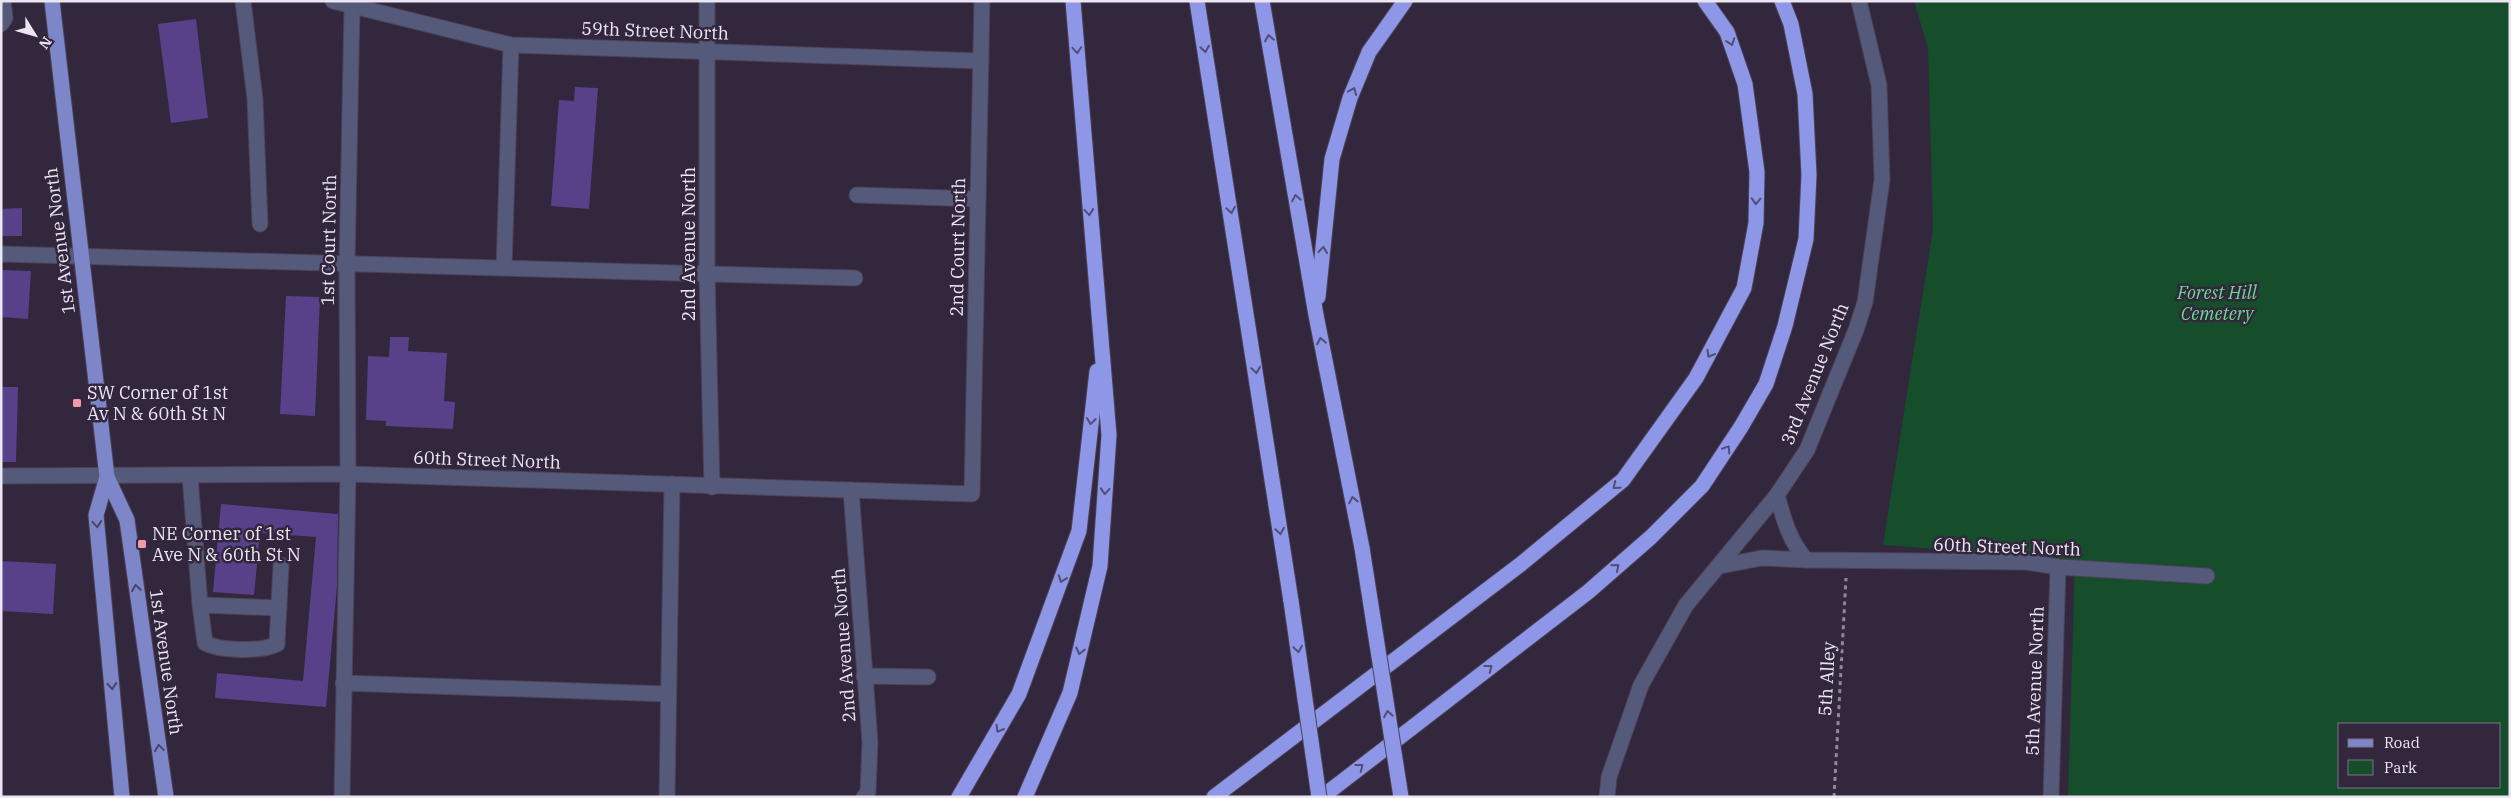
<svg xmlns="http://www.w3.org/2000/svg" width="2511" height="798" font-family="'IBM Plex Serif',serif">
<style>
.green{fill:#164d2a;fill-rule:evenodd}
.building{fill:#59418a}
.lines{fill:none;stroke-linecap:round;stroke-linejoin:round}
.minor-casing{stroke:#4c4257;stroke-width:17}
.major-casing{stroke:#4c4257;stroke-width:17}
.highway-casing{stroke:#4c4257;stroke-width:17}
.path{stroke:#908799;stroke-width:3;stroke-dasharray:4 4;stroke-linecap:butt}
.minor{stroke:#555a7b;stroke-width:15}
.major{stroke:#7d86c8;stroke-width:15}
.highway{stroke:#8d96e7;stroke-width:15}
.highway-bridge-casing{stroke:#4c4257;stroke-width:17;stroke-linecap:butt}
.highway-bridge{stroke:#8d96e7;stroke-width:15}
.oneway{stroke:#524e78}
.oneway2{stroke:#484467}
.poi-dot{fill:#f39aaa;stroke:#32273d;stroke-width:2}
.labels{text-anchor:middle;stroke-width:5;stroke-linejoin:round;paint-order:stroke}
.street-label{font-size:18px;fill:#ece6f4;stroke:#32273d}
.park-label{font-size:18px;font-style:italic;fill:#6cda8e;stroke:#32273d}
.poi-label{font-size:18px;fill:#ece6f4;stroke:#32273d;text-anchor:start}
</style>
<rect width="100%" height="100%" fill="#32273d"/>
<path class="green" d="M1914,1H2510V797H2068L2075,560L1883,545L1933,229L1928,48ZM2340,724H2500V787H2340Z"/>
<g class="building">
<path d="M196,19L208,118L171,123L158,24Z"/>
<path d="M575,87L598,88L589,209L551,206L559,100L574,101Z"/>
<path d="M22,208V236H1V209Z"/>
<path d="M1,270L31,271L28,319L1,317Z"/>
<path d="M286,296L320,297L315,416L280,414Z"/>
<path d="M390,337H409L408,351L447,353L444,401L455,402L453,429L386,426V421L366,420L368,356L389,357Z"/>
<path d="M1,387H18L16,462H1Z"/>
<path d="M221,504L338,514L337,586L326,707L215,698L217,673L303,681L316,537L260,533L254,595L213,592Z"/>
<path d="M1,561L56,564L53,614L1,611Z"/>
</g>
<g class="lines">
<defs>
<g id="minor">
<path d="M243,1L255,99L260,224"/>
<path d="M333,1L511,45L981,61"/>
<path d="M707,1V274L712,487"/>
<path d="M1,24L5,18L3,1"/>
<path d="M857,195L978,199"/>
<path d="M1,254L855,278"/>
<path d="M504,268L511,45"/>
<path d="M1,476L348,474L972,494L982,1"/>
<path d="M190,476L200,605L205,643C220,651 262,652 277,644L281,565"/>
<path d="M851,490L870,742L868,792L864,797"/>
<path d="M1777,495C1784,520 1789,540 1806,560L2026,562L2058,567L2207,576"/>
<path d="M1720,566L1762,558L1806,560"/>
<path d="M200,605L279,608"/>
<path d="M864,676L928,677"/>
<path d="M343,683L668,694"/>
<path d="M342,797L348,474L347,264L352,7"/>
<path d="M667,797L672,484"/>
<path d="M1607,797L1609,777L1641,685L1686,605L1777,495L1807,450L1856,330L1865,302L1882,180L1879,85L1859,1"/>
<path d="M2051,797L2058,567"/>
</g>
<g id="major">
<path d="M52,1L107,477L127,520L166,797"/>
<path d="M107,477L96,515L122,797"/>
</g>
<g id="highway">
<path d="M1197,1L1291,601"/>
<path d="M1262,1L1316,315L1362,548"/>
<path d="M1318,297L1332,159L1350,98L1369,52L1405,1"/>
<path d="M959,797L1019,694L1079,531L1097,371"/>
<path d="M1025,797L1070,693L1100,566L1109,435L1073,1"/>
<path d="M1214,797L1521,564L1623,480L1696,378L1744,288L1756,223L1757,172L1745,84L1727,32L1705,1"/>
<path d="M1322,797L1588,592L1651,537L1702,486L1741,427L1766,384L1785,326L1806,239L1809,175L1805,94L1791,24L1782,1"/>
</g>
</defs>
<use href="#minor" class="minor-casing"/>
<use href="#major" class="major-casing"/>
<use href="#highway" class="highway-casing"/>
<path class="path" d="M1834,797L1846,578"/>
<use href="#minor" class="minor"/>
<use href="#major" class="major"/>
<use href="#highway" class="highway"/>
<defs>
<g id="highway-bridge">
<path d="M1362,548L1401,797"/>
<path d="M1291,601L1319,797"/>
</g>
</defs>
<use href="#highway-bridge" class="highway-bridge-casing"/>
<use href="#highway-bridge" class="highway-bridge"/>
</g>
<defs><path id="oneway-chevron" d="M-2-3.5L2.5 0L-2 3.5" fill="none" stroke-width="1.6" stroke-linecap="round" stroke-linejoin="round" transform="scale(1.25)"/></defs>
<g class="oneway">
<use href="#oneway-chevron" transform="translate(1269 38) rotate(-100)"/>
<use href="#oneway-chevron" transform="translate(1731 42) rotate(71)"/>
<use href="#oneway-chevron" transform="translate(1205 49) rotate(81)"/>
<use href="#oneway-chevron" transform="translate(1077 50) rotate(86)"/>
<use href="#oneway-chevron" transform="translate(1353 91) rotate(-68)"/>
<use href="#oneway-chevron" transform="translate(1296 198) rotate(-100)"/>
<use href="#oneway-chevron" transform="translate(1756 201) rotate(92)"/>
<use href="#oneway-chevron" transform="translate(1231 210) rotate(81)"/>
<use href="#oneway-chevron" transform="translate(1089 212) rotate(85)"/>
<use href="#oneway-chevron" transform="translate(1323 250) rotate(-84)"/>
<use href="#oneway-chevron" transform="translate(1321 341) rotate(-101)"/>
<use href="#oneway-chevron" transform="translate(1710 354) rotate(120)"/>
<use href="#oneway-chevron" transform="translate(1256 370) rotate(82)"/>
<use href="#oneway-chevron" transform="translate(1091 421) rotate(96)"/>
<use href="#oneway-chevron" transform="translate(1727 449) rotate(-57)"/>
<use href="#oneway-chevron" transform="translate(1616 486) rotate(141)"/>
<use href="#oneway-chevron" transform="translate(1105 491) rotate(94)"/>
<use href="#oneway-chevron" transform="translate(1353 500) rotate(-101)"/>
<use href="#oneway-chevron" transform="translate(1280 531) rotate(81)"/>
<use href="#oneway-chevron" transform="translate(1616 567) rotate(-41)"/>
<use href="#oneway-chevron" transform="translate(1062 579) rotate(110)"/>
<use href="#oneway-chevron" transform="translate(1298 649) rotate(82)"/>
<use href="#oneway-chevron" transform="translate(1080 651) rotate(103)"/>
<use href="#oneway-chevron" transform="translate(1489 668) rotate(-38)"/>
<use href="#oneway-chevron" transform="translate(1388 714) rotate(-99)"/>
<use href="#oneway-chevron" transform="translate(999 729) rotate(120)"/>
<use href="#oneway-chevron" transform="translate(1360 767) rotate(-38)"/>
</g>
<g class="oneway2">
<use href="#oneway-chevron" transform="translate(97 524) rotate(85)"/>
<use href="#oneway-chevron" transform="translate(136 588) rotate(-98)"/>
<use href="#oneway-chevron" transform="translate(112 686) rotate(85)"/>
<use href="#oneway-chevron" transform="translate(159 748) rotate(-98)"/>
</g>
<g class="poi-dot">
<rect x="72" y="398" width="10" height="10" rx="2.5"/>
<rect x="137" y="539" width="10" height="10" rx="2.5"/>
</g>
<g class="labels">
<g class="street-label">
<text transform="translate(655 31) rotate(2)" y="6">59th Street North</text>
<text transform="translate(329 240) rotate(-89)" y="6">1st Court North</text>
<text transform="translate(60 241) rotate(-97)" y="6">1st Avenue North</text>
<text transform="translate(689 244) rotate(-90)" y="6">2nd Avenue North</text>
<text transform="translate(958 247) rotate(-89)" y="6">2nd Court North</text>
<text transform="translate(1815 374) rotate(-68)" y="6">3rd Avenue North</text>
<text transform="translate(487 460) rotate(2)" y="6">60th Street North</text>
<text transform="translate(2007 547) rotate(2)" y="6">60th Street North</text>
<text transform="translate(844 645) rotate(-94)" y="6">2nd Avenue North</text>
<text transform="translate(166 662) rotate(82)" y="6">1st Avenue North</text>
<text transform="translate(1827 679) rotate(-87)" y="6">5th Alley</text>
<text transform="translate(2035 681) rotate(-88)" y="6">5th Avenue North</text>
</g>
<g class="park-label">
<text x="2217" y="299">Forest Hill<tspan x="2217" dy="21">Cemetery</tspan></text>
</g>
<g class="poi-label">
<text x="87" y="399">SW Corner of 1st<tspan x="87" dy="21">Av N &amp; 60th St N</tspan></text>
<text x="152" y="540">NE Corner of 1st<tspan x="152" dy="21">Ave N &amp; 60th St N</tspan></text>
</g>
</g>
<rect width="2511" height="798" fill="none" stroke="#ece6f4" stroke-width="5"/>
<rect x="2338" y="723" width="162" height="65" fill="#32273d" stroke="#7c7386"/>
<rect x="2348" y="739" width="25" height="8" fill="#7d86c8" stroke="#7c7386"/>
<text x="2384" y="748" font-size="15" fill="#ece6f4">Road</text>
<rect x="2348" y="760" width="25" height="15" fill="#164d2a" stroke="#7c7386"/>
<text x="2384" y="773" font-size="15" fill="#ece6f4">Park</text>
<g transform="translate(35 35) rotate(127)" stroke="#32273d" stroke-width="4" paint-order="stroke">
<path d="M0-4L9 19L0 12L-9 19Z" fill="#ece6f4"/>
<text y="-8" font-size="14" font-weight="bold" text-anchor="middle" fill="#ece6f4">N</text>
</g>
</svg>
